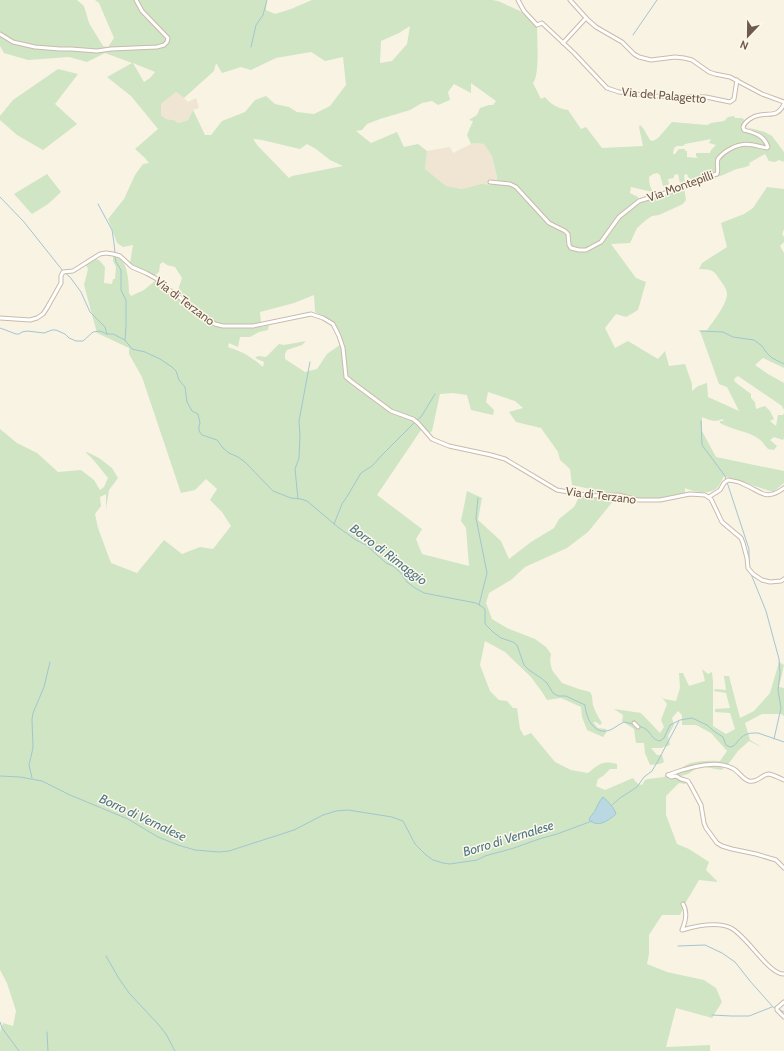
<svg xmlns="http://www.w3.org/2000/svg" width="784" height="1051" font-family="Cabin,sans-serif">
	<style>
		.residential { fill: #f0e5d3 }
		.green { fill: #cfe5c4; fill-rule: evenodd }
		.water { fill: #bad8e1; stroke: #a2c6d1 }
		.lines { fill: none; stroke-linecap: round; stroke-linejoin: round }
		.stream { stroke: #a2c6d1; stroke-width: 1 }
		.minor-casing { stroke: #c9bbab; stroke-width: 5 }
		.minor { stroke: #fff; stroke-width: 3 }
		.labels { text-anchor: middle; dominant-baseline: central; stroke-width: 3; stroke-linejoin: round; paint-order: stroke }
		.street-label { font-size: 12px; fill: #6f5b4c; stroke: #fdf7e9 }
		.water-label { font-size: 13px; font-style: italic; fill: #4c7887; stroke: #fdf7e9 }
	</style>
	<rect width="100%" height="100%" fill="#f9f3e4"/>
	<!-- residential -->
	<g class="residential">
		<path d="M176 92 184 98 188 102 196 98 199 108 193 110 188 120 177 123 174 120 166 119 161 115 160 105Z"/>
		<path d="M473 143 484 144 492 156 497 177 498 185 481 184 462 189 446 186 425 169 427 151 450 147 453 153Z"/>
	</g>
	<!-- green -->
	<g class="green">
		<path d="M0 0H77L84 6 89 23 103 46 108 47 114 38 99 3 95 0H267L266 10 275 14 291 9 312 0H492L498 1 520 11 537 25C537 37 540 75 533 83L541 99 545 97C550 104 559 109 568 110L581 129 586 127 602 148 643 146 639 127 640 125 643 128 650 140 653 141 658 138 672 122 707 125 711 123 724 121 728 117 734 116 735 118H742L746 121 744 130 762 136 768 144C766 132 754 131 746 127L765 132 772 136 784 152V162L779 160 775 162 769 161 765 154 749 163 750 165C745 168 739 168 734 170 725 174 716 180 706 175L693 181 688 177 687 174 684 175 685 182 680 183 678 174 674 175V178L668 179 669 184 666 186H663L660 175 657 173 653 174 649 177C649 183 650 187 653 192L631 187 630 193 638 197 637 202 684 187 686 200 683 204 659 215 652 216 646 220 637 228 630 243 611 244 636 278 646 282 638 310 626 317 616 314 605 328 615 348 628 341 658 359 665 351 669 366 685 364 692 384V391L698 386 707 383 708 397 739 411 727 387 719 384 700 331 707 330C713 322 727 304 727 294 727 289 723 284 720 280 713 269 712 270 699 269L702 263 727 247 721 223 744 214 753 208 767 187 784 189V229L782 234 784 237V242L780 246 784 253V368L763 358 755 365 768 374 784 383V410L782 406 738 376 734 379 735 382 751 394V398L755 402 756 409 765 406 770 411 774 419 770 421 776 426 778 415H783L784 413V438L783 440 774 437 770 440 777 446 774 450 768 449C765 446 763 442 759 439 748 431 732 430 720 423V421H724L722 419C715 423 709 420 702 417V431L716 457 784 471V483L773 492 724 476C722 479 720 485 717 488 710 495 693 492 685 488V494L663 497V495V498H646L640 502H632L614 500 588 532 567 548 525 567 511 580 489 593 486 603 492 619 507 628 535 639 546 647 551 654 550 661 552 670 562 683 579 689 590 692C593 696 592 700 593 705 595 711 598 717 602 723L600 725 596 722H593L598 728 606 729V733L603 737 587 730 582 717 581 707 561 698 547 700 542 692 531 677 505 652 485 641 480 665 490 691 499 700 507 701 513 708H517L520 729 524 736 531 733 555 762 571 770 588 773C599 764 603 760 617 764V769H610L603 776 598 779 596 786 605 790 633 778 638 784 642 785 645 780 648 779 664 777 668 775 676 776C683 760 704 760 720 761L727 751 711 733 696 725H682V715L678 711 672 718 674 725 668 736 670 745 661 748H651L657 755H662L664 762 660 764 650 765 645 753 644 743H636L634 729 622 721 623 715 614 709 641 713 660 733 664 727 661 720 667 704 661 696 664 699 676 701 680 688 679 673H683L689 686 705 681 702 669 708 674 712 672 713 682V726L726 734 735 729 730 713 715 712V709L730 708 726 693 714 691 715 689 726 690 724 676H729L740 718 754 711 770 693 779 662 784 665 779 687 784 688V716L781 714H762L745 723 750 740 763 748 749 741 738 751 726 767 721 770 700 766 688 774 681 776 689 781 685 784 679 783 666 796V815L677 844 689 849 709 862 706 870 718 882 699 880 686 902 680 915H662L649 935V954L647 964 667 972 704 980 716 988 722 1002 712 1018 676 1008 666 1047 710 1045V1051H0V1032L3 1023 13 1026 16 1011 7 983 0 970V429L17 443 37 453 58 472 81 470 94 480 100 490 104 487 108 478C102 471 93 458 86 453L87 452 99 458 112 468 118 478 109 490 106 509V494L100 497 101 506 95 514 98 528 111 563 137 573 164 540 182 554 200 547 213 549 231 526 222 512 210 500 217 489 206 479 195 490 181 493 142 377 129 354V348L97 333 84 285 88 269 86 265 95 259 99 260 105 267 104 283 112 284 113 279H115L116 267 113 261V256C116 257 120 259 122 261 128 267 129 285 129 293L131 296 144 290 156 280 168 293 176 296 182 278 175 267 167 265 163 262 160 264 159 272 154 276 130 263 133 245 123 247 117 243 108 219 124 199 135 175 143 164 149 163 144 157 135 149 158 129 131 96 107 77 132 63 105 53 87 62 69 57 28 60 4 53 0 46ZM410 26 407 44 392 61 380 63 381 41 399 33ZM311 52 325 61 343 57 346 85 330 106 314 114 297 112 289 107 275 104 266 96 255 100 245 112 222 121 211 135H205L193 110 188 120 178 123 174 120 166 119 161 115V104L176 92 184 98 214 71 216 63 222 73 241 67 251 70 276 58ZM133 63 155 72 150 78 144 82ZM471 83 496 101 493 105H489L480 108 477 115 469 120 473 121 467 135 471 144 473 143 484 144 492 156 497 177V185L481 184 462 189 446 186 425 169 427 151 418 144 404 147 397 132 371 143 356 131 362 130 367 124 380 119 410 110 422 103 432 101 438 105 450 100 448 92 454 84 471 93ZM253 139 262 140 300 149 307 144 316 149 330 160 343 166 292 176 289 178 258 146ZM711 139 709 143 716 145 711 150 710 153H696V156L698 158 687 157V151H685V149H679L675 154H673L674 148 677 146H683L685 144ZM314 295 315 312 327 319 333 325 341 344 327 354 317 369 305 372 285 359V354L287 350 302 345 306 341 284 345 279 344 266 357 258 356 255 358 264 362 263 367C250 356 243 352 228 347L229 343 238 347 240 337H250L259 332 268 330 269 324 263 327 261 322 260 312 294 303ZM488 392 515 401 523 408 509 412 516 422 541 428 558 452 560 460 570 469 572 485 590 489V496L580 495 574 507 559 519 554 528 531 542 509 559 501 541 478 520 482 498 467 491 461 521 466 528 469 566 422 554 416 539 422 529 377 495 423 427 427 435 432 431 440 394 453 393 467 395 471 410 493 415 494 410 486 402Z"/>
		<path d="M58 69 78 74 55 104 77 124 43 150 17 135 0 120V116L13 100Z"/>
		<path d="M47 174 61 192 48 204 32 214 14 194Z"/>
	</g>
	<!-- water -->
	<path class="water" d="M603 797C608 801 615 809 616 814 608 821 598 828 589 820 590 816 593 814 595 811 597 806 599 802 602 798Z"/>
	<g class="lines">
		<!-- stream -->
		<g class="stream">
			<path d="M633 35 657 0"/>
			<path d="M251 47 256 25 263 15 267 0"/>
			<path d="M0 197 24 222 63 271"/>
			<path d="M98 204 112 230 114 243 115 253"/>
			<path d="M115 256 116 262 121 270V290L126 300V326L125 340"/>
			<path d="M65 273 70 277 81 292 90 312 105 327 107 334"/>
			<path d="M0 328 16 334H19L22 332 27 331 44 333 52 330H56L65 334 69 338 76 341H83L93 332 100 331 107 334H113L125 340 132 349 145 352 160 359 172 367 176 371 179 380 185 387 187 402 192 411 198 414 200 423 199 426V431L202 435 217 440 223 448 229 453 238 457 245 462 273 491 291 498 301 499 307 501 339 528 356 540 366 545 386 563 393 566 401 573 407 582 415 588 424 593 476 603 481 606 485 609V624L493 632 501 638 513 642 517 645 524 665 529 670 541 678 547 683 553 693 558 696H566L585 705C586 718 594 736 610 730 615 728 619 724 624 722L633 724"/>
			<path d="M700 331 723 332 733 337 754 340 762 346 766 352 772 358 784 364"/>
			<path d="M417 420 421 417 435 394"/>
			<path d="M701 421 702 445 725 476 749 549V567"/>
			<path d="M478 498 476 518 487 573 479 605"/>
			<path d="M298 499 295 469 299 458 300 436 299 421 310 362"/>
			<path d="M334 524 342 504 348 495 361 473 372 466 383 454 415 422"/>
			<path d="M751 574 766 611 779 659 780 673 778 690 781 708 774 739"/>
			<path d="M638 726C642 727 645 728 647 730 652 735 653 740 660 741L664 738 670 725 680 720 692 718 707 725 715 732 723 737 726 745 730 747C737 746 736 741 742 737 746 733 752 733 758 733L784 742"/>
			<path d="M0 776 20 777 42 781 70 795 128 819 158 837 178 845 195 850 219 852 229 851 294 830 323 815 336 811 348 810 392 817 403 821 415 844 426 855 433 860 443 863 450 864 477 860 485 856 514 848 539 839 557 834 592 821"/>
			<path d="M32 778 29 765 33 748 32 719 33 713 44 687 50 662"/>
			<path d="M612 805 620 798 637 787 644 777 652 771 659 759 679 721"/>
			<path d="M678 946 705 945 722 953 735 962 750 981 773 1007 777 1009"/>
			<path d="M106 956 118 977 129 993 158 1024 166 1034 175 1051"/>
			<path d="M780 1010 784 1012"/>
			<path d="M712 1015 731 1016H749L772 1007"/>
			<path d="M0 1022 2 1028 19 1051"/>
			<path d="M47 1032 48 1051"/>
		</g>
		<defs>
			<g id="minor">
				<path d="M518 0 524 11 537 25 542 23 574 53 607 88 619 92 652 96 706 97 730 102 734 99 737 80"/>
				<path d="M570 0 588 20 596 27 622 42 634 54 639 57 651 60 675 57 684 58 692 60 709 72 715 74 730 77 762 94 784 102"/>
				<path d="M0 34 13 42 35 47 60 49H71L97 51 111 49 157 47 164 45 167 42 168 38 142 11 136 0"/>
				<path d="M563 43 586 18"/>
				<path d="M490 182 510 184 516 187 549 223 565 231 568 234 569 245 571 248 579 250H586L601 242 619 217 639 201 688 186 707 177 717 174C719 169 716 164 718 159 721 155 726 151 730 149 745 141 752 145 767 148L768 147C764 135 755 133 744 130L743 127C745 121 753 116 760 115 771 113 778 117 784 104"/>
				<path d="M0 318 30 320 37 318 43 314 47 308 61 283V276L63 272 73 271 100 254 106 253 113 254 120 256 132 267 146 273 157 279 163 286 174 293 197 311 215 324 223 326H253L311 314 323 318 333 324 339 336 343 348 346 377 352 382 391 411 413 419 418 423 432 439 449 446 491 455 505 459 557 490 591 496 618 495 638 500H660L690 494 705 495 711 499 722 522 741 538 743 543 747 558 748 568 753 574 762 580 770 582 781 581 784 579"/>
				<path d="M709 497 720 490 724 483 728 480C733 481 738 481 743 484 761 491 765 502 784 488"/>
				<path d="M634 723 638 727"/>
				<path d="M668 775 671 777 676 776 681 779 685 780 688 781 691 786 701 805 704 823 706 828 717 843 722 846 732 849 756 854 776 860 784 868"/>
				<path d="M668 775C686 768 714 759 732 768 739 771 742 779 749 781 758 783 762 774 769 774 774 775 780 778 784 780"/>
				<path d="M683 904C688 912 685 923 682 930 696 926 717 921 731 928 747 936 769 975 784 974"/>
				<path d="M784 1002 777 1008V1010L784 1017"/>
			</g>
		</defs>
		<!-- minor casing -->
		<use href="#minor" class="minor-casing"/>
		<!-- minor -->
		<use href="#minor" class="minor"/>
	</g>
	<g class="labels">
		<!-- street labels -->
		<g class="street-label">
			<text transform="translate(664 95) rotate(5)">Via del Palagetto</text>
			<text transform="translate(680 186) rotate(-20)">Via Montepilli</text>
			<text transform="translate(185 301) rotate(37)">Via di Terzano</text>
			<text transform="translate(601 495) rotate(7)">Via di Terzano</text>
		</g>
		<!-- water labels -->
		<g class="water-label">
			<text transform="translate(389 554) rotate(37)">Borro di Rimaggio</text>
			<text transform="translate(143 817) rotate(25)">Borro di Vernalese</text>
			<text transform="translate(508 838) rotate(-17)">Borro di Vernalese</text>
		</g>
	</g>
	<!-- north arrow -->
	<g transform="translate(748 36) rotate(202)" stroke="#fdf7e9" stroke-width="3" paint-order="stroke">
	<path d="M0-3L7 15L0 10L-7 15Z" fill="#6f5b4c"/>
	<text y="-6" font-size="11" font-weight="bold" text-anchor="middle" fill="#6f5b4c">N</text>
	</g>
</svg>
